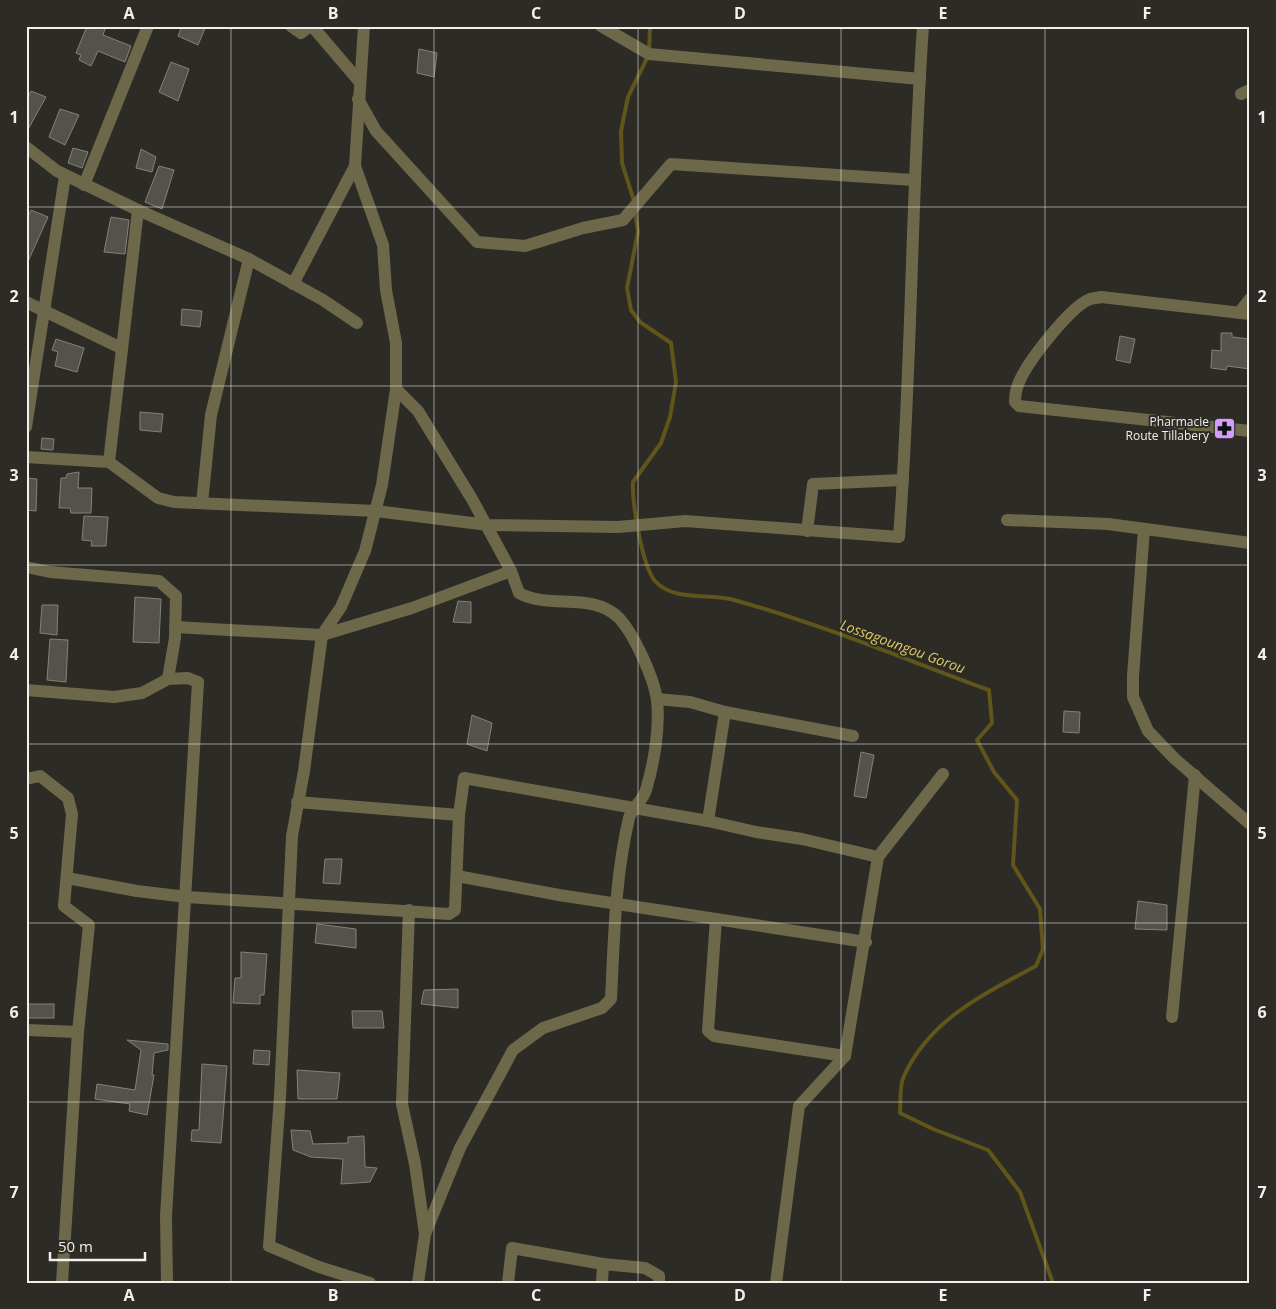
<svg xmlns="http://www.w3.org/2000/svg" width="1276" height="1309" font-family="'Open Sans',sans-serif">
	<style>
		.lines { fill: none; stroke-linecap: round; stroke-linejoin: round }
		.stream { stroke: #60551a; stroke-width: 4 }
		.building { fill: #54534b; stroke: #83827a }
		.minor { stroke: #6e684b; stroke-width: 12 }
		.grid { fill: none; stroke: #f1f0ec; stroke-width: 1; stroke-opacity: 0.55 }
		.labels { text-anchor: middle; dominant-baseline: central; stroke-width: 4; stroke-linejoin: round; paint-order: stroke }
		.poi-label { font-size: 12px; fill: #f1f0ec; stroke: #2d2b25; text-anchor: end }
		.water-label { font-size: 14px; font-style: italic; fill: #e1cc63; stroke: #2d2b25 }
		.neatline { fill: none; stroke: #f1f0ec; stroke-width: 2 }
		.grid-label { font-size: 16px; text-anchor: middle; font-weight: bold; fill: #f1f0ec }
	</style>
	<rect width="100%" height="100%" fill="#2d2b25"/>
	<g class="lines">
		<!-- stream -->
		<g class="stream">
			<path d="M634 201 622 163 621 131 628 97 649 54 650 26"/>
			<path d="M635 211 638 232 627 288 631 310 640 322 671 343 676 382 670 417 661 443 633 482C632 502 642 566 655 581 674 602 709 593 734 600 821 624 904 659 989 690L992 723 977 740 994 772 1017 800 1013 865 1040 909 1043 949 1036 966C984 994 930 1019 904 1076 899 1085 901 1102 900 1113L933 1129 988 1150 1020 1192 1053 1283"/>
		</g>
	</g>
	<!-- building -->
	<g class="building">
		<path d="M87 26H106L103 35 131 46 125 62 98 51 91 66 79 60 81 55 76 53Z"/>
		<path d="M182 26H206L198 45 178 36Z"/>
		<path d="M419 49 437 53 434 77 417 73Z"/>
		<path d="M171 62 189 69 178 101 159 92Z"/>
		<path d="M31 91 46 97 26 133V101Z"/>
		<path d="M60 109 79 115 65 145 49 137Z"/>
		<path d="M73 148 88 152 82 168 68 163Z"/>
		<path d="M141 149 156 157 152 172 136 168Z"/>
		<path d="M159 166 174 170 162 209 145 202Z"/>
		<path d="M31 210 48 217 26 266V221Z"/>
		<path d="M111 217 129 220 125 254 104 252Z"/>
		<path d="M182 309 202 311 200 327 181 325Z"/>
		<path d="M1221 333H1232V337L1250 339V369L1227 366 1226 370 1211 368 1212 350 1221 351Z"/>
		<path d="M1120 336 1135 339 1130 363 1116 360Z"/>
		<path d="M56 339 84 348 77 372 55 366 58 352 52 350Z"/>
		<path d="M140 412 163 414 161 432 140 430Z"/>
		<path d="M42 438 54 439 53 450 41 449Z"/>
		<path d="M79 472 78 488H92L91 513H71L70 508H59L61 478H66L67 474Z"/>
		<path d="M26 478 37 479 36 511 26 510Z"/>
		<path d="M84 516 108 517 106 546H91L92 541 82 540Z"/>
		<path d="M135 597 161 599 159 643 133 642Z"/>
		<path d="M458 601 471 602V623L453 622Z"/>
		<path d="M42 605H58L57 635 40 633Z"/>
		<path d="M50 639 68 640 66 682 47 680Z"/>
		<path d="M1064 711 1080 712 1079 733 1063 732Z"/>
		<path d="M472 715 492 723 487 751 467 744Z"/>
		<path d="M861 752 874 755 866 798 854 796Z"/>
		<path d="M325 859H342L340 884 323 883Z"/>
		<path d="M1138 901 1167 905V930L1135 929Z"/>
		<path d="M317 924 356 929V948L315 943Z"/>
		<path d="M241 952 267 954 264 995H260V1004L233 1003 235 978H241Z"/>
		<path d="M458 989V1008L421 1004 424 990Z"/>
		<rect x="26" y="1004" width="28" height="14"/>
		<path d="M352 1011H382L384 1028H353Z"/>
		<path d="M127 1040 168 1044V1050L154 1053 152 1075H154L147 1115 129 1111 130 1104 95 1099 97 1084 135 1090 141 1050Z"/>
		<path d="M254 1050 270 1051 269 1065 253 1064Z"/>
		<path d="M202 1064 227 1066 221 1143 191 1141 192 1130H199Z"/>
		<path d="M297 1070 340 1073 337 1099H298Z"/>
		<path d="M291 1130 310 1131 313 1144 348 1143V1137L364 1136 365 1167 377 1168 370 1182 341 1184 343 1159 311 1157 293 1150Z"/>
	</g>
	<g class="lines">
		<!-- minor -->
		<g class="minor">
			<path d="M291 26 301 33 310 26"/>
			<path d="M312 26 359 81"/>
			<path d="M364 26 355 166 383 245 386 290 396 343V389L382 485 365 551 341 607 322 635 304 771 292 836 280 1097 269 1246 319 1267 370 1283"/>
			<path d="M601 26 649 54 920 79"/>
			<path d="M1241 94 1250 90"/>
			<path d="M358 99 376 131 477 242 525 246 583 228 623 220 671 164 913 180"/>
			<path d="M26 147 57 171 138 210 249 259 323 300 357 323"/>
			<path d="M84 185 148 26"/>
			<path d="M293 284 355 166"/>
			<path d="M26 302 121 348"/>
			<path d="M1239 313 1250 299"/>
			<path d="M1250 314 1101 297C1098 298 1093 298 1090 299 1070 307 1029 360 1020 380 1017 386 1015 395 1015 402L1019 406 1250 431"/>
			<path d="M396 389 418 411 472 499 511 571 519 593C550 610 592 591 619 618 634 634 654 678 657 700 660 728 654 763 646 790 643 801 632 807 629 818 615 877 614 939 611 999L602 1008 543 1028 513 1050 460 1148 425 1234"/>
			<path d="M26 427 65 176"/>
			<path d="M26 457 109 462 158 498 174 502 376 511 488 525 618 527 685 521 899 537C912 367 911 196 923 26"/>
			<path d="M109 462 138 210"/>
			<path d="M202 503 211 415 249 259"/>
			<path d="M1007 520 1108 524 1250 543"/>
			<path d="M1144 529 1133 676V697L1148 731 1175 759 1250 824"/>
			<path d="M807 531 813 484 903 480"/>
			<path d="M26 567 50 572 159 581 176 596 175 638 168 679 142 693 114 697 26 690"/>
			<path d="M175 627 322 635 412 608 511 571"/>
			<path d="M657 699 690 702 725 712 853 736"/>
			<path d="M26 779 40 776 68 798 72 814 64 906 89 925 78 1032 62 1283"/>
			<path d="M297 802 459 815"/>
			<path d="M708 821 725 712"/>
			<path d="M457 876 559 895 866 942"/>
			<path d="M67 878 137 891 187 897 449 914 455 910 459 815 464 778 708 821 756 832 802 839 878 857"/>
			<path d="M409 910 402 1104 415 1164 425 1234 418 1283"/>
			<path d="M716 919 708 1031 714 1036 845 1056"/>
			<path d="M1172 1017 1195 775"/>
			<path d="M26 1030 78 1032"/>
			<path d="M603 1264 645 1268 659 1276V1283"/>
			<path d="M167 1283 166 1216 198 682 188 678 168 679"/>
			<path d="M508 1283 512 1248 603 1264 602 1283"/>
			<path d="M776 1283 799 1106 845 1056 878 857 943 774"/>
		</g>
	</g>
	<!-- grid -->
	<path class="grid" d="M231 26V1283M434 26V1283M638 26V1283M841 26V1283M1045 26V1283M26 207H1250M26 386H1250M26 565H1250M26 744H1250M26 923H1250M26 1102H1250"/>
	<!-- icons -->
	<defs>
		<symbol id="pharmacy-square" viewBox="-11 -11 22 22"><rect x="-9" y="-9" width="18" height="18" rx="4" fill="#d29dfd" stroke="#2d2b25"/><path d="M-2-6h4v4h4v4h-4v4h-4v-4h-4v-4h4Z" fill="#111"/></symbol>
	</defs>
	<g fill-rule="evenodd">
		<use href="#pharmacy-square" x="1212" y="416" width="25" height="25"/>
	</g>
	<g class="labels">
		<!-- poi labels -->
		<g class="poi-label">
			<text x="1209" y="421">Pharmacie<tspan x="1209" dy="14">Route Tillabery</tspan></text>
		</g>
		<!-- water labels -->
		<g class="water-label">
			<text transform="translate(903 646) rotate(20)">Lossagoungou Gorou</text>
		</g>
	</g>
	<!-- border -->
	<rect width="1276" height="1309" fill="none" stroke="#2d2b25" stroke-width="55"/>
	<!-- scale -->
	<path d="M50 1252v8h95v-8" fill="none" stroke="#f1f0ec" stroke-width="2.5"/>
	<text x="58" y="1252" font-size="15" fill="#f1f0ec" stroke="#2d2b25" stroke-width="4" paint-order="stroke">50 m</text>
	<rect x="28" y="28" width="1220" height="1254" class="neatline"/>
	<g class="grid-label">
		<text x="129" y="19">A</text>
		<text x="333" y="19">B</text>
		<text x="536" y="19">C</text>
		<text x="740" y="19">D</text>
		<text x="943" y="19">E</text>
		<text x="1147" y="19">F</text>
		<text x="14" y="123">1</text>
		<text x="1262" y="123">1</text>
		<text x="14" y="302">2</text>
		<text x="1262" y="302">2</text>
		<text x="14" y="481">3</text>
		<text x="1262" y="481">3</text>
		<text x="14" y="660">4</text>
		<text x="1262" y="660">4</text>
		<text x="14" y="839">5</text>
		<text x="1262" y="839">5</text>
		<text x="14" y="1018">6</text>
		<text x="1262" y="1018">6</text>
		<text x="14" y="1198">7</text>
		<text x="1262" y="1198">7</text>
		<text x="129" y="1301">A</text>
		<text x="333" y="1301">B</text>
		<text x="536" y="1301">C</text>
		<text x="740" y="1301">D</text>
		<text x="943" y="1301">E</text>
		<text x="1147" y="1301">F</text>
	</g>
</svg>
